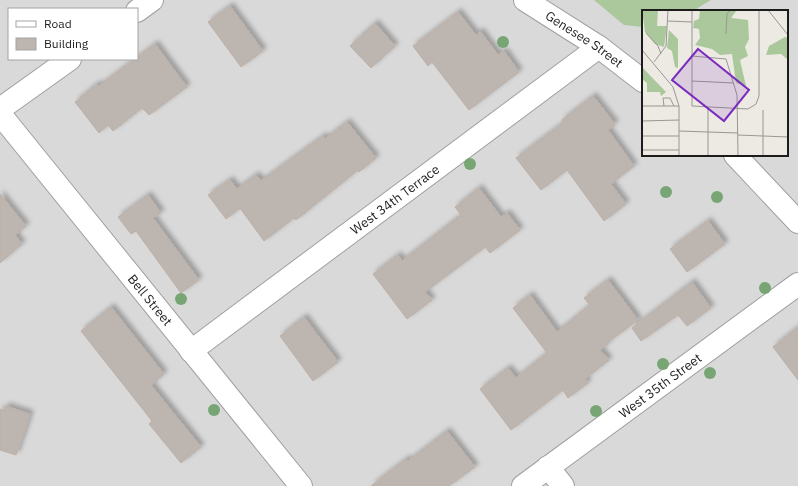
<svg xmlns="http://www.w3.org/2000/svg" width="798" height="486" font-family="'IBM Plex Sans',sans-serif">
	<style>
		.residential { fill: #dad9d9; fill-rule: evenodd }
		.forest { fill: #abc89c }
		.building { fill: #bdb5b0; stroke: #bdb0a7; filter: url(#shadow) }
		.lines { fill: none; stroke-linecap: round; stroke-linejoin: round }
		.street-casing { stroke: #a0a0a0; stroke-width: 24 }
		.street { stroke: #fff; stroke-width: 22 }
		.tree { fill: #77a674 }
		.labels { text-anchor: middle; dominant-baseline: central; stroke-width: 4; stroke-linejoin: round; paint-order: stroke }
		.street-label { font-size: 13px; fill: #1c1c1c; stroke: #fff }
		.inset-road { fill: none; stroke: #999793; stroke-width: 1 }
		.view { fill: #7b2cbf; fill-opacity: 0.15; stroke: #7b2cbf; stroke-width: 2 }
		.inset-edge { fill: none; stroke: #1c1c1c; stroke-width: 2 }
	</style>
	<defs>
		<filter id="shadow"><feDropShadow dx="3.5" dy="-3.5" stdDeviation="2" flood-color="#0004"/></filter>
	</defs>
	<rect width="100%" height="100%" fill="#ede9e3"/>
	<!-- residential -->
	<path class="residential" d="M0 0H798V486H0ZM9 9H137V59H9ZM643 11H787V155H643Z"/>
	<!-- forest -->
	<path class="forest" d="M594 0H711L693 11H643V27L624 25Z"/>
	<!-- building -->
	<g class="building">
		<path d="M230 6 263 51 241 67 208 22Z"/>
		<path d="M458 12 476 35 480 31 498 55 504 51 519 72 469 110 432 62 428 66 413 46Z"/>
		<path d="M375 23 395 46 371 68 350 46Z"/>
		<path d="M155 44 187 87 149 115 142 108 113 131 108 125 99 133 75 102 97 84 99 86Z"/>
		<path d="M593 96 615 124 608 130 634 166 611 184 626 204 604 221 567 170 541 190 516 158 564 122 562 120Z"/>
		<path d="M347 122 376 158 359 172 358 170 296 220 294 218 264 241 240 208 226 219 208 195 230 180 237 189 256 175 261 181 323 136 325 139Z"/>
		<path d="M479 188 501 217 507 213 520 230 490 253 485 247 425 292 432 300 407 319 373 274 398 255 402 261 461 215 455 207Z"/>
		<path d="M0 194 26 226 15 235 22 244 0 263Z"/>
		<path d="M148 195 161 213 153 218 199 280 181 293 136 231 131 234 118 217Z"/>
		<path d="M708 221 725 244 687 272 670 249Z"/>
		<path d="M608 280 638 320 607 343 608 344 600 350 609 360 585 379 588 383 568 398 563 390 511 430 480 389 508 368 516 378 547 353 513 308 530 295 557 332 590 305 584 298Z"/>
		<path d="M692 282 711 308 687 326 678 315 641 341 632 328Z"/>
		<path d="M111 307 164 374 151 385 201 447 181 463 149 424 152 421 81 331Z"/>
		<path d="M304 317 338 362 313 381 280 336Z"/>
		<path d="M798 327V380L773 347Z"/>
		<path d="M6 406 30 414 16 455 0 450V409L4 411Z"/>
		<path d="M447 431 475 467 449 486H371L406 459 408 461Z"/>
	</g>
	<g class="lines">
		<defs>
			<g id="street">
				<path id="s1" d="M525 0 599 47 643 81"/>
				<path d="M137 11 152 0"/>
				<path d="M0 109 70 59"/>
				<path id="s2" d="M0 114 301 486"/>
				<path d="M735 155 798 222"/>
				<path id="s3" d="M191 351 599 47"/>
				<path d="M548 467 563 486"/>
				<path id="s4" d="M523 486 798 284"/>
			</g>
		</defs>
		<!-- street casing -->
		<use href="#street" class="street-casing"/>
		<!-- street -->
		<use href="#street" class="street"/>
	</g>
	<!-- trees -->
	<g class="tree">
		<circle cx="503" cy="42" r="6"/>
		<circle cx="470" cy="164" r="6"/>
		<circle cx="666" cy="192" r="6"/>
		<circle cx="717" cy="197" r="6"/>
		<circle cx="765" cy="288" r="6"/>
		<circle cx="181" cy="299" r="6"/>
		<circle cx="663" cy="364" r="6"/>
		<circle cx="710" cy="373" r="6"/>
		<circle cx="214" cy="410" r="6"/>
		<circle cx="596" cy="411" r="6"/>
	</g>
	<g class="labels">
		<!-- street labels -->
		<g class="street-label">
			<text stroke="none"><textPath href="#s1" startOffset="71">Genesee Street</textPath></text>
			<text stroke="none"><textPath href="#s3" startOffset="254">West 34th Terrace</textPath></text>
			<text stroke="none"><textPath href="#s2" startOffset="239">Bell Street</textPath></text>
			<text stroke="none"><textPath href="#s4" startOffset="170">West 35th Street</textPath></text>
		</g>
	</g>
	<!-- overview -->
	<g transform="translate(642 10)">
		<rect width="146" height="146" fill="#ede9e3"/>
		<path d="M0 0H16L15 16H25L22 37 13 34 3 22ZM58 0H95L89 8 106 10 107 29 103 37 106 46 98 50 104 76 94 73 90 44 78 45 70 39 53 35 58 28 57 19 51 18 52 11 57 9ZM27 20 36 29V58L33 57 30 41 25 38ZM143 27 146 28V50L139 44 124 45 127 36ZM0 57 24 82 19 86 18 82H5V73L0 69Z" fill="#abc89c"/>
		<path class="inset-road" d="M50 0V96L106 99 114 94 117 86V0M126 0 146 25M26 11 50 12M4 23 16 36 19 44M84 24 85 4 88 0M0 40 31 77 37 96V146M50 46 84 49 95 85 96 146M12 52 24 36 26 0M50 71 92 73M0 96H37M22 96 21 88H28L32 96M0 111 37 110M37 121 96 123M96 125 146 127M0 126H37M0 140H37M66 146V97M121 146V100"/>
		<path class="view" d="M56 39 107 80 82 111 30 70Z"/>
		<rect width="146" height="146" class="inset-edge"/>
	</g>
	<!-- legend -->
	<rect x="8" y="8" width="130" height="52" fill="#ffffff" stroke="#a4a4a4"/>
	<rect x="16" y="21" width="20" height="6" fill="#ffffff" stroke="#a4a4a4"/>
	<text x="44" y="28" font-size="12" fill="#1c1c1c">Road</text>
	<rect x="16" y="38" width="20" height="12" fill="#bdb5b0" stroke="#a4a4a4"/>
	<text x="44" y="48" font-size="12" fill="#1c1c1c">Building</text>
</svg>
